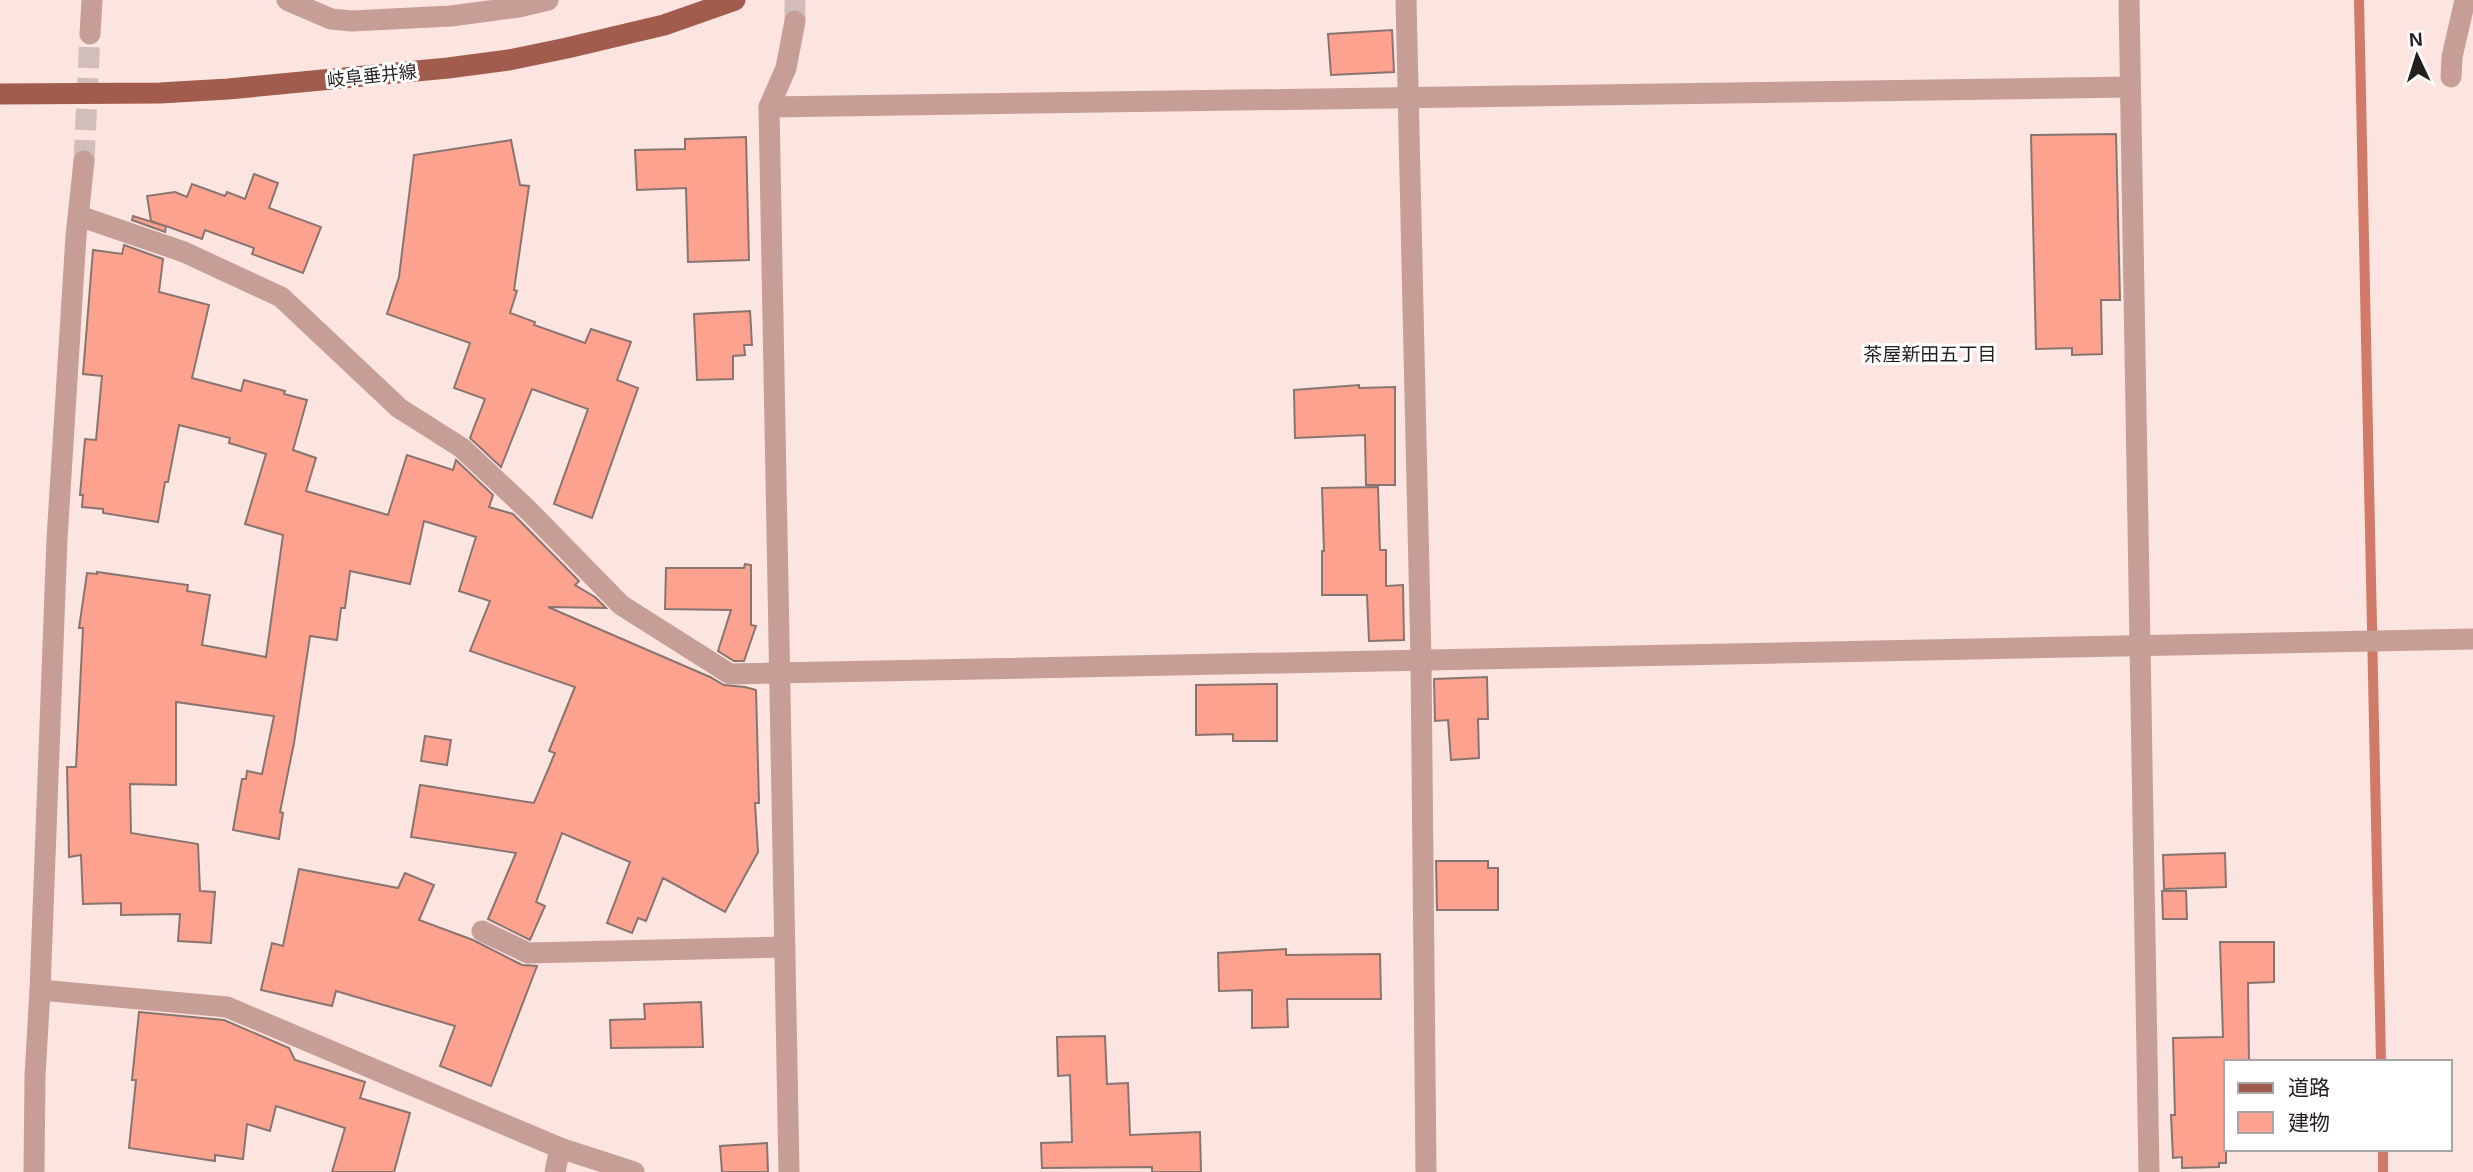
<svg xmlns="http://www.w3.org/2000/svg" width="2473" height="1172" font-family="Arial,'Noto Sans JP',sans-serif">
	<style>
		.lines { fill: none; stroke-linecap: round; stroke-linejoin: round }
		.stream { stroke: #d07a67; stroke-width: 10 }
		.building { fill: #fca28e; stroke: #897470; stroke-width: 2 }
		.minor-tunnel { stroke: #d1bdb9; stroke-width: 21; stroke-dasharray: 21 10; stroke-linecap: butt }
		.minor { stroke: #c69e95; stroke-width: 21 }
		.primary { stroke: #a25c4d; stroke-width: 21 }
		.labels { text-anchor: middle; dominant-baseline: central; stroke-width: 6; stroke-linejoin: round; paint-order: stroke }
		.street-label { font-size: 18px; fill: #271f1d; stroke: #fff }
		.neighbourhood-label { font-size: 19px; fill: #271f1d; stroke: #fff }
	</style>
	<rect width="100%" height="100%" fill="#fce5e0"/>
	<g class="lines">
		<!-- stream -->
		<g class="stream">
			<path d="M2359 0 2381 1062"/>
			<path d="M2383 1149V1172"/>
		</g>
	</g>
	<!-- building -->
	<g class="building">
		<path d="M1392 30 1394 72 1331 75 1328 34Z"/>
		<path d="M2116 134 2120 300H2101L2102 354 2072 355V348L2036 349 2031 135Z"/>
		<path d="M746 137 749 260 688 262 686 188 637 190 635 150 685 149V139Z"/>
		<path d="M511 140 520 185 529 186 514 290 517 291 510 313 535 322 534 325 585 343 591 329 631 342 617 380 638 388 592 518 554 504 588 409 532 389 501 467 470 438 485 399 454 388 470 343 387 314 399 277 414 155Z"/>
		<path d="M254 174 278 183 269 208 321 227 303 273 252 254 254 248 205 230 202 239 166 226 165 232 132 220 133 216 165 226 151 221 147 196 175 192 187 197 192 184 225 196 227 192 245 199Z"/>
		<path d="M124 245 163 259 159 292 209 305 192 378 241 391 244 380 285 391 284 394 307 400 293 450 316 458 306 491 388 515 407 455 453 470 456 460 493 495 489 507 513 514 579 581 575 585 595 597 606 608 548 607 710 677 724 685 745 687 756 690 759 803H755L758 852 725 912 663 878 646 921 638 918 632 933 607 923 630 862 562 833 536 902 545 906 530 940 488 919 516 853 411 837 420 785 534 803 555 753 549 751 575 687 470 651 490 601 459 591 476 537 424 521 410 584 350 571 345 608H341L337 640 310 636 294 743 280 812 283 813 279 839 233 830 242 779H246L247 771 262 774 274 716 176 702V785L130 784 131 833 198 844 200 891 215 892 211 943 178 941 180 914 121 915V903L83 904 81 855 69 857 67 767H76L83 628H79L87 573 97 574V572L188 585 187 591 210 595 202 645 266 657 283 535 245 524 266 454 229 443 230 438 179 425 168 482H165L158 522 103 513V509L82 507 83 495H80L85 439 96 440 102 376 83 374 93 250 122 254Z"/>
		<path d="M750 311 752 345H744L745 355 733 356V379L697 380 694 314Z"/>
		<path d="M1359 385V388L1395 387V485H1366L1365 435 1295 438 1294 390Z"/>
		<path d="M1378 487 1380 550H1386V586L1403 585 1404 640 1369 641 1367 595H1322V551H1324L1322 488Z"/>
		<path d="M745 564 751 565V625L756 626 744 661H734L718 651 731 610 665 609 666 568H744Z"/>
		<path d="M1487 677 1488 719H1478L1479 758 1451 760 1448 720 1435 721 1434 679Z"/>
		<path d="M1277 684V741H1233V734L1196 735V685Z"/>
		<path d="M425 736 451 740 447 765 421 761Z"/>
		<path d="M2225 853 2226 887 2164 889 2163 855Z"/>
		<path d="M1436 861H1488V868H1498V910H1437Z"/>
		<path d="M299 869 398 888 405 873 434 885 419 920 473 940 522 965 537 966 491 1086 440 1066 455 1026 336 991 332 1006 261 990 272 943 283 946Z"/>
		<path d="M2162 891H2186L2187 919H2163Z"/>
		<path d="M2220 942H2274V982L2248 983 2249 1062H2226V1163H2219V1167L2182 1168V1157L2173 1158 2171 1115H2175L2173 1038 2223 1037Z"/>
		<path d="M1286 949V955L1380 954 1381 999H1287L1288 1027 1252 1028V990L1219 991 1218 953Z"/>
		<path d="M701 1002 703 1047 611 1048 610 1020 645 1019 644 1004Z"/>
		<path d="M139 1012 224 1020 289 1048 295 1060 365 1082 360 1098 410 1113 394 1172H332L345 1128 276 1106 270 1131 247 1124 243 1159 215 1155V1161L129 1148 136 1080H132Z"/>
		<path d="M1105 1036 1107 1084 1128 1083 1130 1135 1200 1132 1201 1172H1152V1167L1042 1168 1041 1143 1072 1142 1070 1075 1058 1076 1057 1037Z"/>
		<path d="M767 1143 768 1172H722L720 1146Z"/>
	</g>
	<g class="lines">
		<!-- minor-tunnel -->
		<g class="minor-tunnel">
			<path d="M795 21V0"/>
			<path d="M84 161 90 34"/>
		</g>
		<!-- minor -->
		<g class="minor">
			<path d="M287 0 331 19 352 21 451 16 519 7 548 0"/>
			<path d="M1406 0 1421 659 1426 1172"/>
			<path d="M2129 0 2149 1172"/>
			<path d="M90 34 92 0"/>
			<path d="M2451 77 2452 57 2465 0"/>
			<path d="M769 107 2130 87"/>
			<path d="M79 216 184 252 281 297 399 408 462 448 529 511 621 605 730 674 2473 639"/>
			<path d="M482 931 528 953 785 947"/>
			<path d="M40 990 227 1007 560 1148 634 1172"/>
			<path d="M34 1172 35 1076 40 990 57 539 76 236 84 161"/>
			<path d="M555 1172 560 1148"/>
			<path d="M789 1172 769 107 786 68 795 21"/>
		</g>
		<!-- primary -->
		<path class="primary" d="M0 94 160 93 228 89 448 68 509 60 567 48 664 25 735 0"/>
	</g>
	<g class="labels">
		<!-- street labels -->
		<g class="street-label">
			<text transform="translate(372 76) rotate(-6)">岐阜垂井線</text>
		</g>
		<!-- neighbourhood labels -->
		<g class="neighbourhood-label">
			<text x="1930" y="354">茶屋新田五丁目</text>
		</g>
	</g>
	<!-- legend -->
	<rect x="2224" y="1060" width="228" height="91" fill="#ffffff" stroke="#a9a5a5" stroke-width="2"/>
	<rect x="2238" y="1083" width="35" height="10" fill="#a25c4d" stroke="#a9a5a5" stroke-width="2"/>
	<text x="2288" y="1095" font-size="21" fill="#271f1d">道路</text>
	<rect x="2238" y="1112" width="35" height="21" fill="#fca28e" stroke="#a9a5a5" stroke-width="2"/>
	<text x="2288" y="1130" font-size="21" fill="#271f1d">建物</text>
	<!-- north arrow -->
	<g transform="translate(2417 56) rotate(356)" stroke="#ffffff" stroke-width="5" paint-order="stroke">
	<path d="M0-5L12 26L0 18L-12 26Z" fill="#271f1d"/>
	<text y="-10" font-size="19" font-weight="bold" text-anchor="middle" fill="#271f1d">N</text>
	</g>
</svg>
